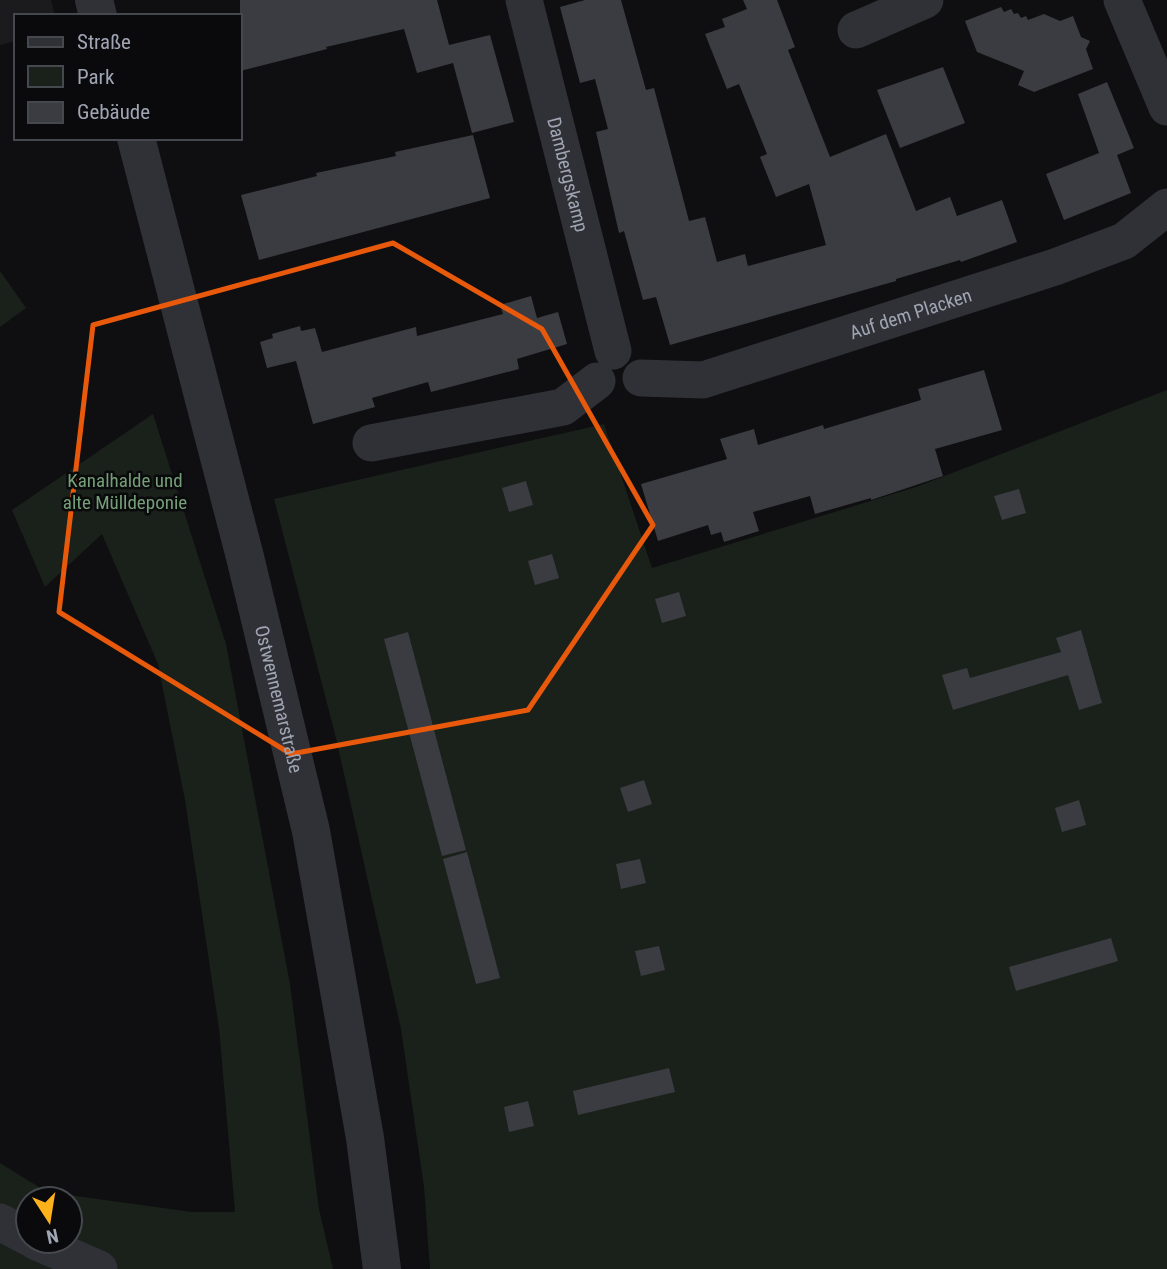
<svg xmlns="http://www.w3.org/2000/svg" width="1167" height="1269" font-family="'Roboto Condensed',sans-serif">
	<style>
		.built { fill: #1b1b1e }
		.green { fill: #19211a; fill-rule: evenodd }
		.building { fill: #3b3c41 }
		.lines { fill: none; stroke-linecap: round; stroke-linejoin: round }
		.minor { stroke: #303136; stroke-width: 37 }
		.tertiary { stroke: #303136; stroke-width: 38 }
		.marked { fill: none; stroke: #e8590c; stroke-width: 5; stroke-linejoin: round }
		.labels { text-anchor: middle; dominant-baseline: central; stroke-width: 5; stroke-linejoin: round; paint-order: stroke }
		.street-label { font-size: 19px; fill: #9fa5b3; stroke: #0a0a0c }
		.park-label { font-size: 19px; fill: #759f78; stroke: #0a0a0c }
	</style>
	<rect width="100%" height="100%" fill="#0f0f11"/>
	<!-- built -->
	<path class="built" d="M0 0H51L55 16H16V41L0 45Z"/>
	<!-- green -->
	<g class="green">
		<path d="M0 271 26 308 0 327Z"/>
		<path d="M1167 390V1269H430L424 1187 401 1029 336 738 274 499 604 424 652 568 916 487Z"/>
		<path d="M153 414 226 644 290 984 319 1209 333 1269H0V1163L47 1192 192 1212H235L219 1028 185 800 158 664 102 534 45 587 12 510ZM28 1199H70V1241H28Z"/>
	</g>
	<!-- building -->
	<g class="building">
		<path d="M240 0H437L449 45 490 35 514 122 472 133 453 63 417 73 404 29 326 47 327 49 240 71Z"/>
		<path d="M585 0H621L646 90 654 88 689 221 705 217 717 262 745 254 748 266 826 245 809 184 776 197 760 157 767 154 739 84 727 89 705 34 725 27 722 19 747 9 743 0H777L795 47 788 50 830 157 886 134 916 211 950 197 957 216 1002 200 1017 242 961 262 960 260 896 279V281L670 345 656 297 643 300 624 231 619 233 596 132 608 129 595 79 580 83 560 7Z"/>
		<path d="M1001 7 1004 12 1011 9 1014 14 1018 13 1021 18 1026 16 1028 20 1044 14 1060 21 1073 16 1081 37 1090 41 1086 49 1093 69 1034 92 1018 85 1024 71 977 52 965 21Z"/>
		<path d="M943 67 965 123 900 148 877 90Z"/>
		<path d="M1107 82 1134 148 1117 155 1131 193 1064 220 1046 174 1099 153 1078 94Z"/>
		<path d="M473 135 490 198 259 260 241 195 317 176 316 173 396 156 395 152Z"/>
		<path d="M531 296 537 318 558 312 567 344 517 359 519 369 431 392 428 382 372 398 375 407 313 424 296 361 267 368 260 342 273 338 272 334 300 326 301 331 315 328 322 352 416 327 417 336 503 314 500 305Z"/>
		<path d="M984 370 1002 430 935 449 943 476 871 500V498L815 514 810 496 753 512 759 531 724 542 721 532 711 535 708 525 658 541 641 484 727 459 720 439 754 429 758 445 823 425 824 429 921 400 918 389Z"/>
		<path d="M526 481 533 505 509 512 502 488Z"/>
		<path d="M1019 489 1026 513 1002 520 994 496Z"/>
		<path d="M552 554 559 578 535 585 528 561Z"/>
		<path d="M679 592 686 616 662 623 655 599Z"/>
		<path d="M1081 630 1102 703 1079 710 1068 675 953 710 942 675 967 668 970 678 1061 652 1056 638Z"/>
		<path d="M408 632 466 850 442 856 384 639Z"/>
		<path d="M644 780 652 804 628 812 620 788Z"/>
		<path d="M1079 800 1086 825 1062 832 1055 808Z"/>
		<path d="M467 852 500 978 476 984 443 859Z"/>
		<path d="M640 859 646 883 621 889 616 864Z"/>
		<path d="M1111 938 1118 961 1016 991 1009 967Z"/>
		<path d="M659 946 665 970 641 976 635 951Z"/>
		<path d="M669 1068 675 1092 578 1115 573 1091Z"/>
		<path d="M528 1101 534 1126 509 1132 504 1107Z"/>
	</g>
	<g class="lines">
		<!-- minor -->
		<g class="minor">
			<path id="s1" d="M524 0 613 351"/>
			<path d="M1122 0 1167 107"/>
			<path d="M856 30 925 0"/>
			<path id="s2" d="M641 378 703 380 1055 267 1124 241 1167 207"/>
			<path d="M371 443 563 407 597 381"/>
			<path d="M0 1222 28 1237"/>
			<path d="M35 1241 99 1269"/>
		</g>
		<!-- tertiary -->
		<g class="tertiary">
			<path d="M94 0 98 16"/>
			<path id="s3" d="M136 138 245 557 311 831 365 1138 382 1269"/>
		</g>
	</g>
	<!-- marked area -->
	<path class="marked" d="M393 243 542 329 653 525 528 710 291 754 59 612 93 325Z"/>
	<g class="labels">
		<!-- street labels -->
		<g class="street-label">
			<text stroke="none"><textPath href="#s1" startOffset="180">Dambergskamp</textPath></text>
			<text stroke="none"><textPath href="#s2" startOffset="280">Auf dem Placken</textPath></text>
			<text stroke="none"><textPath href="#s3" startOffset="579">Ostwennemarstraße</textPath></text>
		</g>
		<!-- park labels -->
		<g class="park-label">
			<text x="125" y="480">Kanalhalde und<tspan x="125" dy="22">alte Mülldeponie</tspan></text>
		</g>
	</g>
	<!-- legend -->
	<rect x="14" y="14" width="228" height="126" fill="#0a0a0c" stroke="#46484f" stroke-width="2"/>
	<rect x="28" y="37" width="35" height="10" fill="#303136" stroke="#46484f" stroke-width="2"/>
	<text x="77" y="49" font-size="21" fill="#9fa5b3">Straße</text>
	<rect x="28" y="66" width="35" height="21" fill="#19211a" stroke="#46484f" stroke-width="2"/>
	<text x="77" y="84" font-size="21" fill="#9fa5b3">Park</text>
	<rect x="28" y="102" width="35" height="21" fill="#3b3c41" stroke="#46484f" stroke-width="2"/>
	<text x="77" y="119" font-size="21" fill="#9fa5b3">Gebäude</text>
	<!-- north arrow -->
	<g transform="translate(49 1220) rotate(168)"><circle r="33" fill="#0a0a0c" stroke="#46484f" stroke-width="2"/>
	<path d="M0-5L12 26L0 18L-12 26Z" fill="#fdb21b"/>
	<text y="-10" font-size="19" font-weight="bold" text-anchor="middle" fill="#9fa5b3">N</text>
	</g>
</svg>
